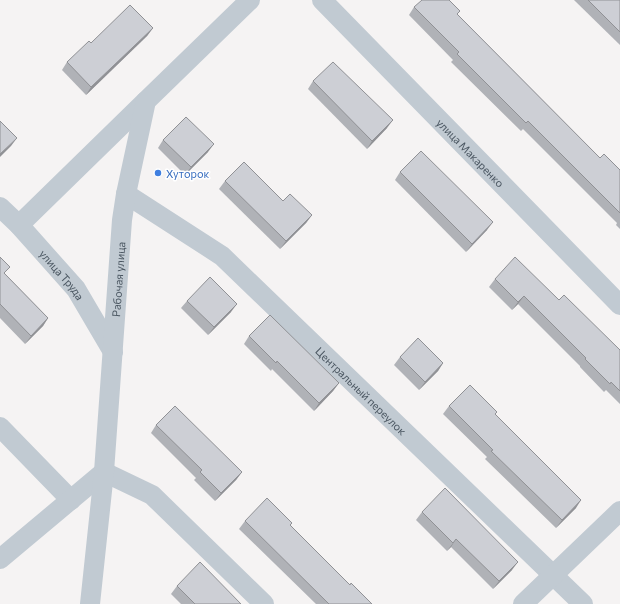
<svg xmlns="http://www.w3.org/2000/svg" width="620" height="604" font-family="Commissioner,sans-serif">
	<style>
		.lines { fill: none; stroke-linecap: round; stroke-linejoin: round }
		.minor { stroke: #c1cad2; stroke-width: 20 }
		.wall { fill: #b0b2b7 }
		.shaded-wall { fill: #909195 }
		.building { fill: #cdcfd5; stroke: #909195 }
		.shop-dot { fill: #3f7fe0; stroke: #fff; stroke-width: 1.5 }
		.labels { text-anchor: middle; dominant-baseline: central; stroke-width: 3; stroke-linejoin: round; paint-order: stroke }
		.street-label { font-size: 11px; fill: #4a5661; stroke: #fff }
		.shop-label { font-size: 11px; fill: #366cbe; stroke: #fff; text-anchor: start }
	</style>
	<rect width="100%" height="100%" fill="#f5f3f3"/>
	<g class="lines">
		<!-- minor -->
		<g class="minor">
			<path id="s1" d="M322 0 620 305"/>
			<path id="s2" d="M126 194 222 256 583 604"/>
			<path id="s3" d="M0 207 19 225 76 289 113 352"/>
			<path d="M19 225 146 101"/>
			<path d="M0 427 71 500"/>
			<path d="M0 559 104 472 152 495 264 604"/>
			<path id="s4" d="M90 604 104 472 122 220 126 194 146 101 250 0"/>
			<path d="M523 604 620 511"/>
		</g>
	</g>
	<!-- wall -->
	<g class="wall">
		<path d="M574 0H620V45Z"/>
		<path d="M414 7 460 11 457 14 600 158 620 170V229L616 225 617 223 523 129 521 131 451 62 453 60 409 15Z"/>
		<path d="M153 28 147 36 86 95 62 70 67 62 91 43Z"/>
		<path d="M313 81 387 128 367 149 308 89Z"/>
		<path d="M163 140 208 152 185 175 158 148Z"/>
		<path d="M400 172 487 230 466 252 395 180Z"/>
		<path d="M225 181 283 201 312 215 306 223 280 249 219 189Z"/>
		<path d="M0 257 5 274 48 318 43 326 25 344 0 318Z"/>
		<path d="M495 279 559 300 620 350V404L606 390 604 392 580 367V366L518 304 512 310 489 287Z"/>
		<path d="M187 301 231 312 208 335 181 308Z"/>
		<path d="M249 336 339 383 333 391 314 411 272 369 271 371 244 344Z"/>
		<path d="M400 357 443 363 438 371 419 390 394 365Z"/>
		<path d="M449 406 495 414 576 508 556 528 485 459 487 457 443 414Z"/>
		<path d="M156 425 242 472 236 480 215 501 194 480 196 478 151 433Z"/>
		<path d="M422 512 512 570 493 589 451 547 447 551 416 520Z"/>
		<path d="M245 521 292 523 290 526 350 585 372 604H316L239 529Z"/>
		<path d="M177 586 241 604H181L171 594Z"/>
	</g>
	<!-- shaded-wall -->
	<g class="shaded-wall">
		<path d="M153 28 147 36 86 95 91 87Z"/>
		<path d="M393 120 387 128 367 149 372 141Z"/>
		<path d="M17 138 11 146 0 157V154Z"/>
		<path d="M214 144 208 152 185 175 191 167Z"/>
		<path d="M312 215 306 223 280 249 286 241Z"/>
		<path d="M493 222 487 230 466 252 472 244Z"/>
		<path d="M524 296 518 304 512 310 518 302Z"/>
		<path d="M237 304 231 312 208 335 214 327Z"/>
		<path d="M48 318 43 326 25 344 31 336Z"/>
		<path d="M443 363 438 371 419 390 425 382Z"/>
		<path d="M339 383 333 391 314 411 319 403Z"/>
		<path d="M242 472 236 480 215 501 221 493Z"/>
		<path d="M581 500 576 508 556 528 562 520Z"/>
		<path d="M456 539 451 547 447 551Z"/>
		<path d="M518 562 512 570 493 589 499 581Z"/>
	</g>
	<!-- building -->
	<g class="building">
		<path d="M422 0H449L460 11 457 14 600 158 604 154 620 170V213L528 121 526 123 457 54 459 52 414 7Z"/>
		<path d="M588 0H620V32Z"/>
		<path d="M130 5 153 28 91 87 67 62 89 41 91 43Z"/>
		<path d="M333 62 393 120 372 141 313 81Z"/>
		<path d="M186 117 214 144 191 167 163 140Z"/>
		<path d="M0 121 17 138 0 154Z"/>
		<path d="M421 151 493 222 472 244 400 172Z"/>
		<path d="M244 162 283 201 290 194 312 215 286 241 225 181Z"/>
		<path d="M0 257 10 267 4 273 48 318 31 336 0 304Z"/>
		<path d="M515 257 559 300 564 295 620 350V391L611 382 610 384 585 359 586 358 524 296 518 302 495 279Z"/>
		<path d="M210 277 237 304 214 327 187 301Z"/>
		<path d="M270 315 339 383 319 403 277 361 276 363 249 336Z"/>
		<path d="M418 338 443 363 425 382 400 357Z"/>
		<path d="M470 385 497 412 495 414 581 500 562 520 491 451 493 450 449 406Z"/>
		<path d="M175 406 242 472 221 493 200 472 202 470 156 425Z"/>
		<path d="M445 488 518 562 499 581 456 539 453 543 422 512Z"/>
		<path d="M267 498 292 523 290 525 350 585 351 583 372 604H329L245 521Z"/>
		<path d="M200 562 241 604H195L177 586Z"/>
	</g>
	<!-- markers -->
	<circle class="shop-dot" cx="158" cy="173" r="4"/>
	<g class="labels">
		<!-- street labels -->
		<g class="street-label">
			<text stroke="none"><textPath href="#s1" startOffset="213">улица Макаренко</textPath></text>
			<text stroke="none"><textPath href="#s3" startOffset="92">улица Труда</textPath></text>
			<text stroke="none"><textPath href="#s4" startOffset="326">Рабочая улица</textPath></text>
			<text stroke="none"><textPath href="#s2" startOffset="308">Центральный переулок</textPath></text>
		</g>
		<!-- shop labels -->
		<g class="shop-label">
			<text x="166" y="173">Хуторок</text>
		</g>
	</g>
</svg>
